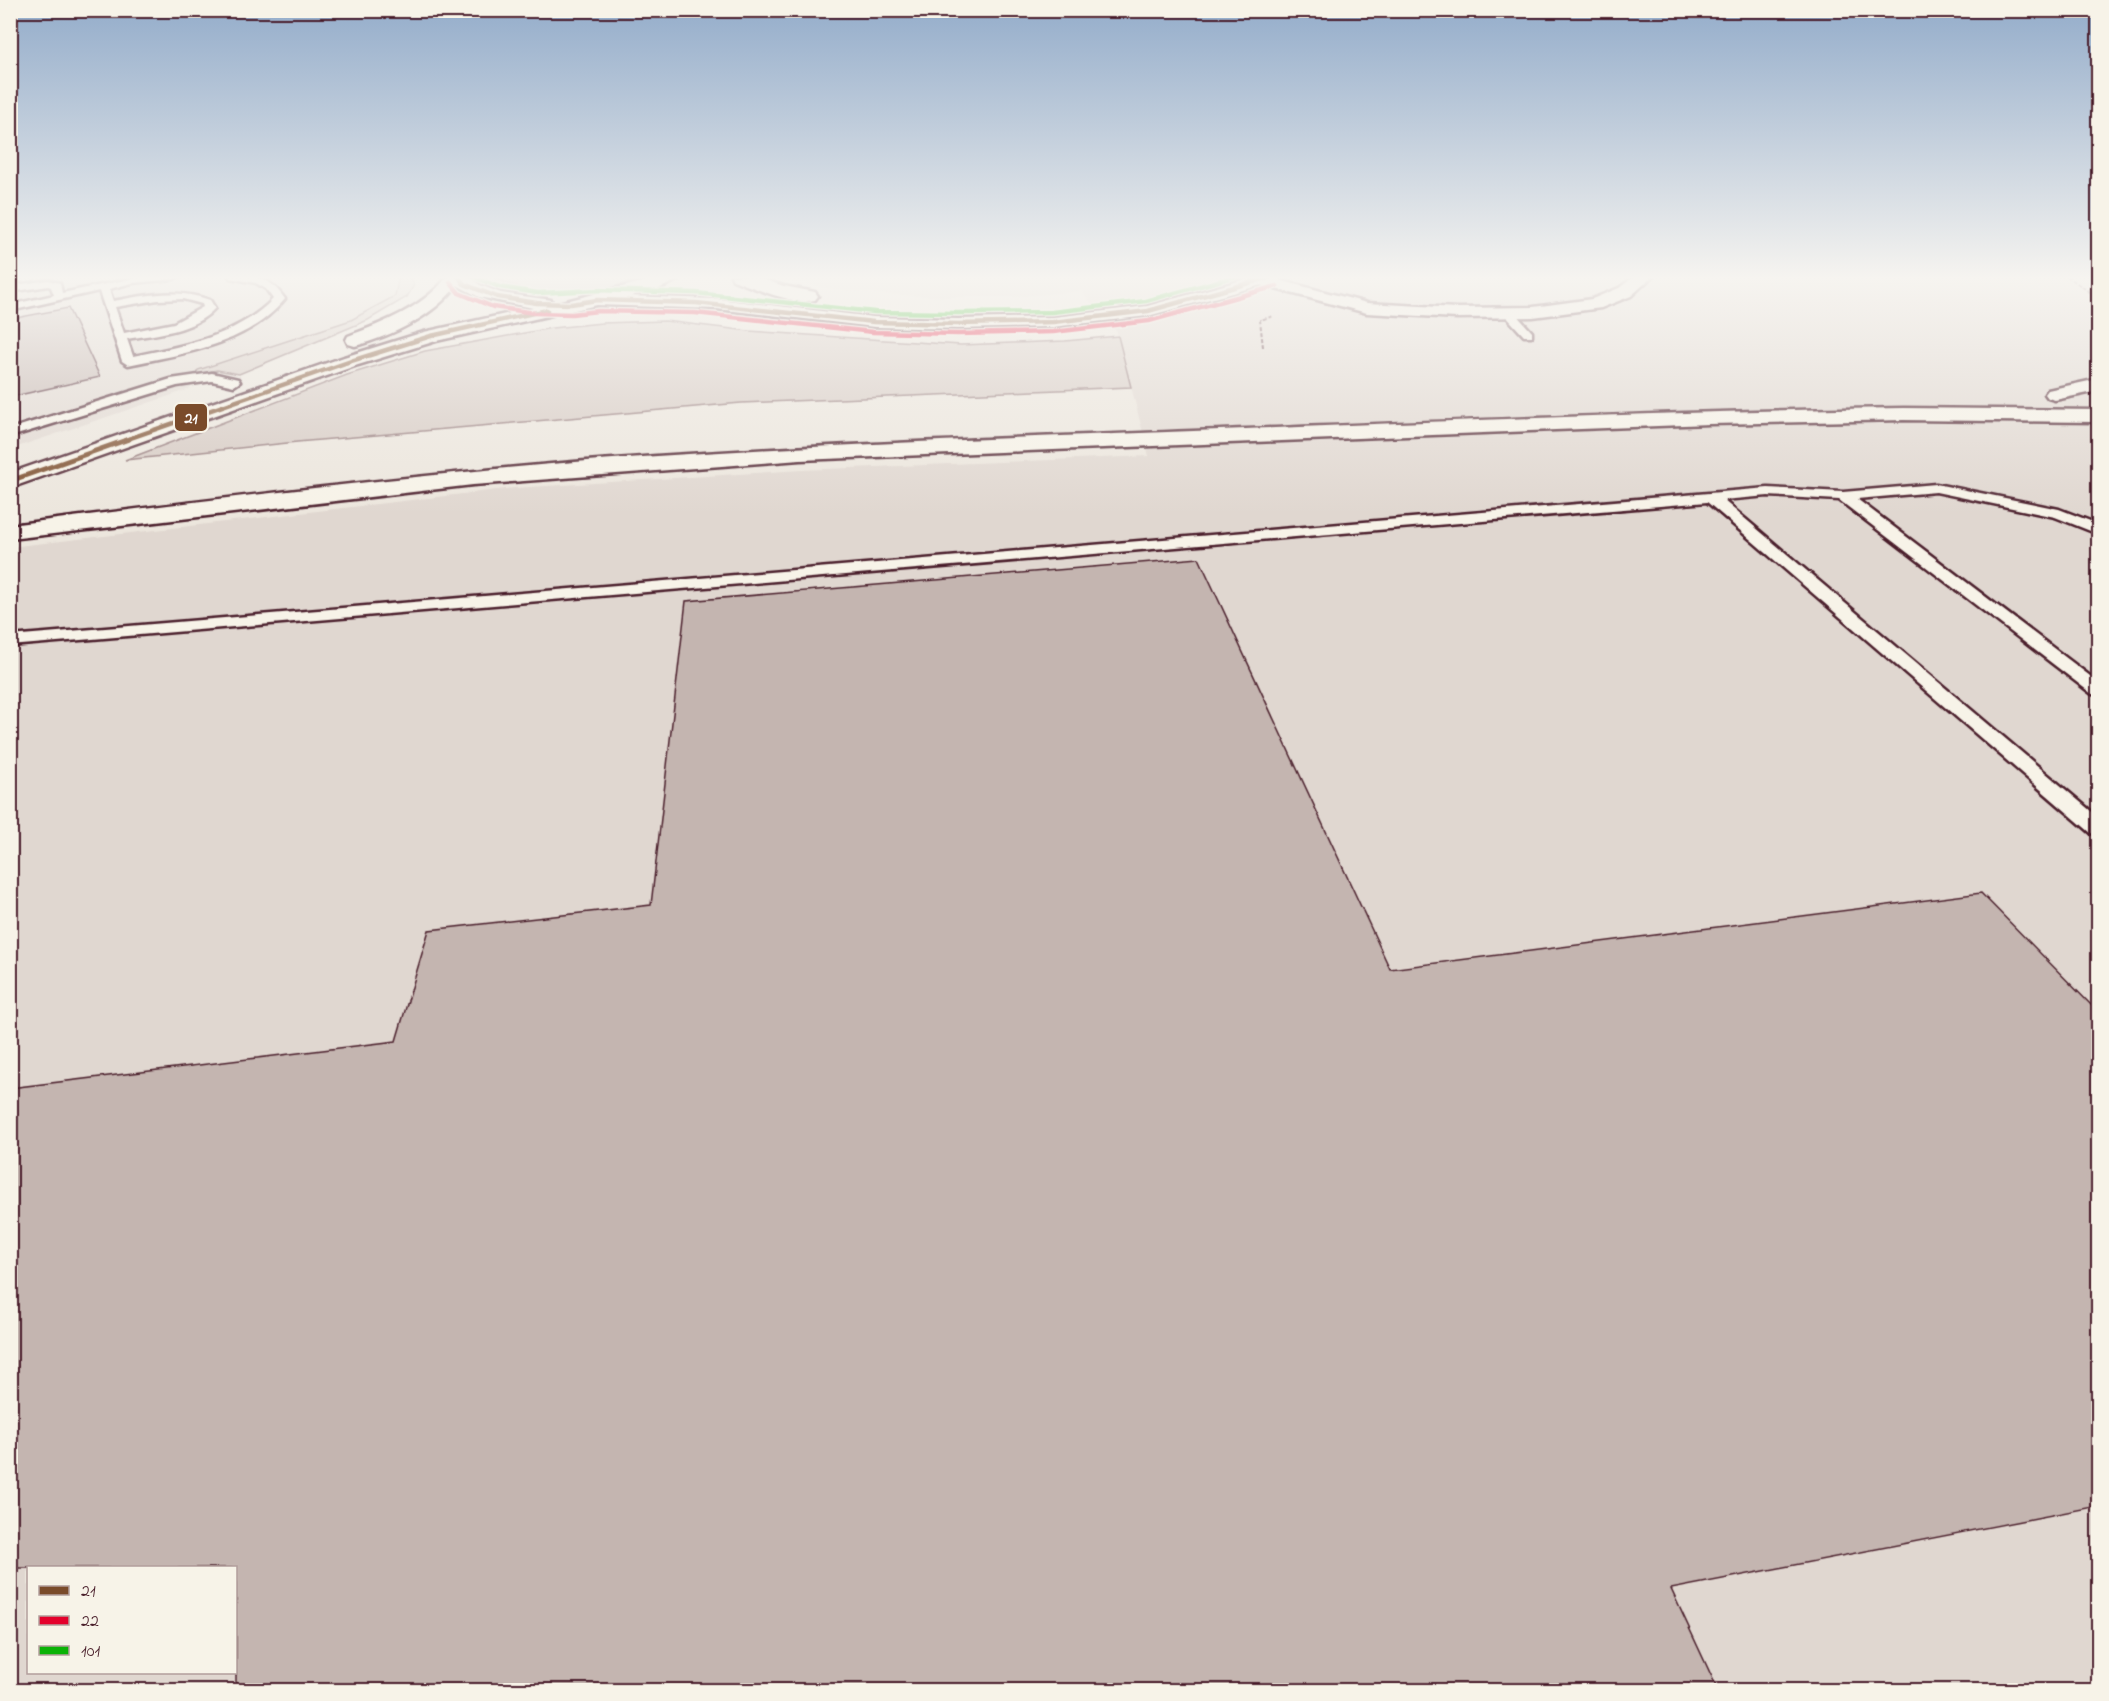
<svg xmlns="http://www.w3.org/2000/svg" width="2109" height="1701" font-family="'Indie Flower',sans-serif">
	<style>
		.built { fill: #e0d7d0; fill-rule: evenodd }
		.green { fill: #d5c9c2; stroke: #907476; stroke-width: 1.5 }
		.building { fill: #c4b5b0; stroke: #4a1f2b; stroke-width: 1.5 }
		.lines { fill: none; stroke-linecap: round; stroke-linejoin: round }
		.lane-casing { stroke: #4a1f2b; stroke-width: 5 }
		.street-casing { stroke: #4a1f2b; stroke-width: 5 }
		.secondary-casing { stroke: #4a1f2b; stroke-width: 5 }
		.primary-casing { stroke: #4a1f2b; stroke-width: 5 }
		.highway-casing { stroke: #4a1f2b; stroke-width: 5 }
		.path { stroke: #4a1f2b; stroke-width: 2; stroke-dasharray: 4 2; stroke-linecap: butt }
		.lane { fill: #f7f3e8; fill-rule: evenodd }
		.street { fill: #f7f3e8; fill-rule: evenodd }
		.secondary { fill: #f7f3e8; fill-rule: evenodd }
		.primary { fill: #f7f3e8; fill-rule: evenodd }
		.highway { fill: #f7f3e8; fill-rule: evenodd }
		.bus-1-far1-casing { stroke: #f7f3e8; stroke-width: 7 }
		.bus-1-casing { stroke: #f7f3e8; stroke-width: 8 }
		.bus-2-casing { stroke: #f7f3e8; stroke-width: 7 }
		.bus-3-casing { stroke: #f7f3e8; stroke-width: 7 }
		.bus-1-far1 { stroke: #7a4b2a; stroke-width: 4.5 }
		.bus-1 { stroke: #7a4b2a; stroke-width: 5 }
		.bus-2 { stroke: #e4002b; stroke-width: 4.5 }
		.bus-3 { stroke: #0bb206; stroke-width: 4.5 }
		.line-badge { stroke: #f7f3e8; stroke-width: 2 }
		.badge-label { font-size: 16px; text-anchor: middle; font-weight: bold; fill: #fff }
	</style>
	<rect width="100%" height="100%" fill="#ece6dd"/>
	<filter id="ink" filterUnits="userSpaceOnUse"><feTurbulence type="fractalNoise" baseFrequency=".0167" numOctaves="2"/><feDisplacementMap in="SourceGraphic" scale="12" xChannelSelector="R" yChannelSelector="G"/><feConvolveMatrix kernelMatrix="1 2 1 2 8 2 1 2 1" color-interpolation-filters="sRGB"/></filter>
	<g filter="url(#ink)">
		<!-- built -->
		<g class="built">
			<path d="M39 276H399L395 296 351 320 198 370 190 389 11 449 10 281Z"/>
			<path d="M778 276H2098V1690H11L10 547 514 488 801 470 1149 456 1117 332 1081 291 1013 297H947L881 294 825 288ZM28 1568H236V1672H28Z"/>
		</g>
		<!-- green -->
		<g class="green">
			<path d="M399 276H410L414 285 407 297 368 320 239 374 217 370 196 374 198 370 351 320 395 296Z"/>
			<path d="M491 276H644C632 280 621 285 609 288 571 297 524 294 491 276Z"/>
			<path d="M665 321 749 331 961 345 1065 341 1118 336 1131 387 741 403 297 442 125 460 347 375 425 351 552 328 602 323Z"/>
		</g>
		<!-- building -->
		<g class="building">
			<path d="M68 308 100 377 10 397V319Z"/>
			<path d="M1199 558 1390 969 1981 893 2098 1012V1506L1671 1589 1718 1690H236V1568H10V1088L396 1041 429 930 651 905 686 601Z"/>
		</g>
		<g class="lines">
			<defs>
				<g id="lane">
					<path d="M145 276H179L174 279 132 283 109 289 113 301C147 295 177 288 210 300L215 308C194 332 156 334 127 339L133 356C183 346 236 337 273 299L266 289 256 283 230 278 229 276C256 276 268 275 285 299 248 345 182 354 128 365L122 361 99 291 10 311V305L54 295 51 287 48 286 10 292V286L48 280 60 283 62 293ZM183 299 202 304 203 307 174 323 124 333 115 307 158 300Z"/>
					<path d="M1508 309 1512 310 1532 332V336H1524L1504 314 1502 312Z"/>
					<path d="M212 373 238 379 240 382 234 386 212 381 177 386 10 437V429L171 379Z"/>
					<path d="M1936 484 2059 509 2098 524V534L2055 517 1936 492 1857 499 2098 682V695L2092 694 1839 500 1768 496 1723 500 2098 817V835L2091 833 1707 502 10 646V636L1768 488 1843 492Z"/>
				</g>
				<path id="street" d="M1256 276H1264L1367 303 1457 308 1533 307 1592 299 1619 288 1635 276H1653L1631 296 1601 308 1533 317 1457 318 1367 313 1256 284 1254 280Z"/>
				<g id="secondary">
					<path d="M731 276H753L784 286 815 292 818 296 815 300C792 305 755 288 733 280Z"/>
					<path d="M1257 276H1282L1280 280 1148 316 1053 327 958 329 874 327 717 309 597 305 591 304 588 300 591 296 597 295 717 299 874 317 958 319 1053 317 1147 306Z"/>
				</g>
				<path id="primary" d="M448 276H467L480 285 501 293 545 299 551 300 554 304 646 281 659 276H680L678 280 658 289 597 305 436 341 358 365 10 488V473L344 357 424 332 533 308 479 297 457 285C434 316 392 336 355 346L348 344 346 340 348 336C386 322 422 308 448 276Z"/>
				<g id="highway">
					<path d="M2098 379V391L2055 400 2048 398 2045 394 2048 390Z"/>
					<path d="M1904 408 2098 410V422L1904 420 1709 424 800 460 473 485 10 539V525C190 502 370 480 551 464 782 445 1014 438 1246 429 1465 421 1684 411 1904 408Z"/>
				</g>
			</defs>
			<!-- lane casing -->
			<use href="#lane" class="lane-casing"/>
			<!-- street casing -->
			<use href="#street" class="street-casing"/>
			<!-- secondary casing -->
			<use href="#secondary" class="secondary-casing"/>
			<!-- primary casing -->
			<use href="#primary" class="primary-casing"/>
			<!-- highway casing -->
			<use href="#highway" class="highway-casing"/>
			<!-- path -->
			<g class="path">
				<path d="M2067 276 2098 298"/>
				<path d="M1263 347 1260 320 1274 316"/>
			</g>
			<!-- lane -->
			<use href="#lane" class="lane"/>
			<!-- street -->
			<use href="#street" class="street"/>
			<!-- secondary -->
			<use href="#secondary" class="secondary"/>
			<!-- primary -->
			<use href="#primary" class="primary"/>
			<!-- highway -->
			<use href="#highway" class="highway"/>
			<defs>
				<g id="bus-1-far1">
					<path d="M458 276 464 284 497 297 537 303 571 304 597 300 696 303 874 322 958 324 1053 322 1148 311 1274 276"/>
					<path d="M125 440 351 361 431 336 547 310"/>
				</g>
				<path id="bus-1" d="M10 481 129 439"/>
				<path id="bus-2" d="M450 282 459 293 493 307 535 313 572 314 598 311 695 313 873 332 958 334 1053 332 1149 321 1277 286"/>
				<path id="bus-3" d="M471 276 500 287 538 293 597 290 696 293 875 312 958 313 1052 312 1146 301 1236 276"/>
			</defs>
			<!-- bus-1-far1 casing -->
			<use href="#bus-1-far1" class="bus-1-far1-casing"/>
			<!-- bus-1 casing -->
			<use href="#bus-1" class="bus-1-casing"/>
			<!-- bus-2 casing -->
			<use href="#bus-2" class="bus-2-casing"/>
			<!-- bus-3 casing -->
			<use href="#bus-3" class="bus-3-casing"/>
			<!-- bus-1-far1 -->
			<use href="#bus-1-far1" class="bus-1-far1"/>
			<!-- bus-1 -->
			<use href="#bus-1" class="bus-1"/>
			<!-- bus-2 -->
			<use href="#bus-2" class="bus-2"/>
			<!-- bus-3 -->
			<use href="#bus-3" class="bus-3"/>
		</g>
	</g>
	<!-- sky -->
	<linearGradient id="sky" x2="0" y2="1"><stop stop-color="#93acca"/><stop offset="0.54" stop-color="#f6f4f0"/><stop offset="1" stop-color="#f6f4f0" stop-opacity="0"/></linearGradient>
	<rect width="2109" height="514" fill="url(#sky)"/>
	<rect class="line-badge" x="174" y="403" width="34" height="29" rx="6" fill="#7a4b2a"/>
	<g class="badge-label">
		<text x="191" y="423">21</text>
	</g>
	<!-- margin -->
	<rect width="2109" height="1701" fill="none" stroke="#f7f3e8" stroke-width="36"/>
	<rect x="18" y="18" width="2073" height="1665" fill="none" stroke="#4a1f2b" stroke-width="2" filter="url(#ink)"/>
	<!-- legend -->
	<rect x="27" y="1566" width="210" height="108" fill="#f7f3e8" stroke="#b29e9c" stroke-width="1.5"/>
	<rect x="39" y="1586" width="30" height="9" fill="#7a4b2a" stroke="#b29e9c" stroke-width="1.5"/>
	<text x="81" y="1596" font-size="18" fill="#4a1f2b">21</text>
	<rect x="39" y="1616" width="30" height="9" fill="#e4002b" stroke="#b29e9c" stroke-width="1.5"/>
	<text x="81" y="1626" font-size="18" fill="#4a1f2b">22</text>
	<rect x="39" y="1646" width="30" height="9" fill="#0bb206" stroke="#b29e9c" stroke-width="1.5"/>
	<text x="81" y="1656" font-size="18" fill="#4a1f2b">101</text>
</svg>
